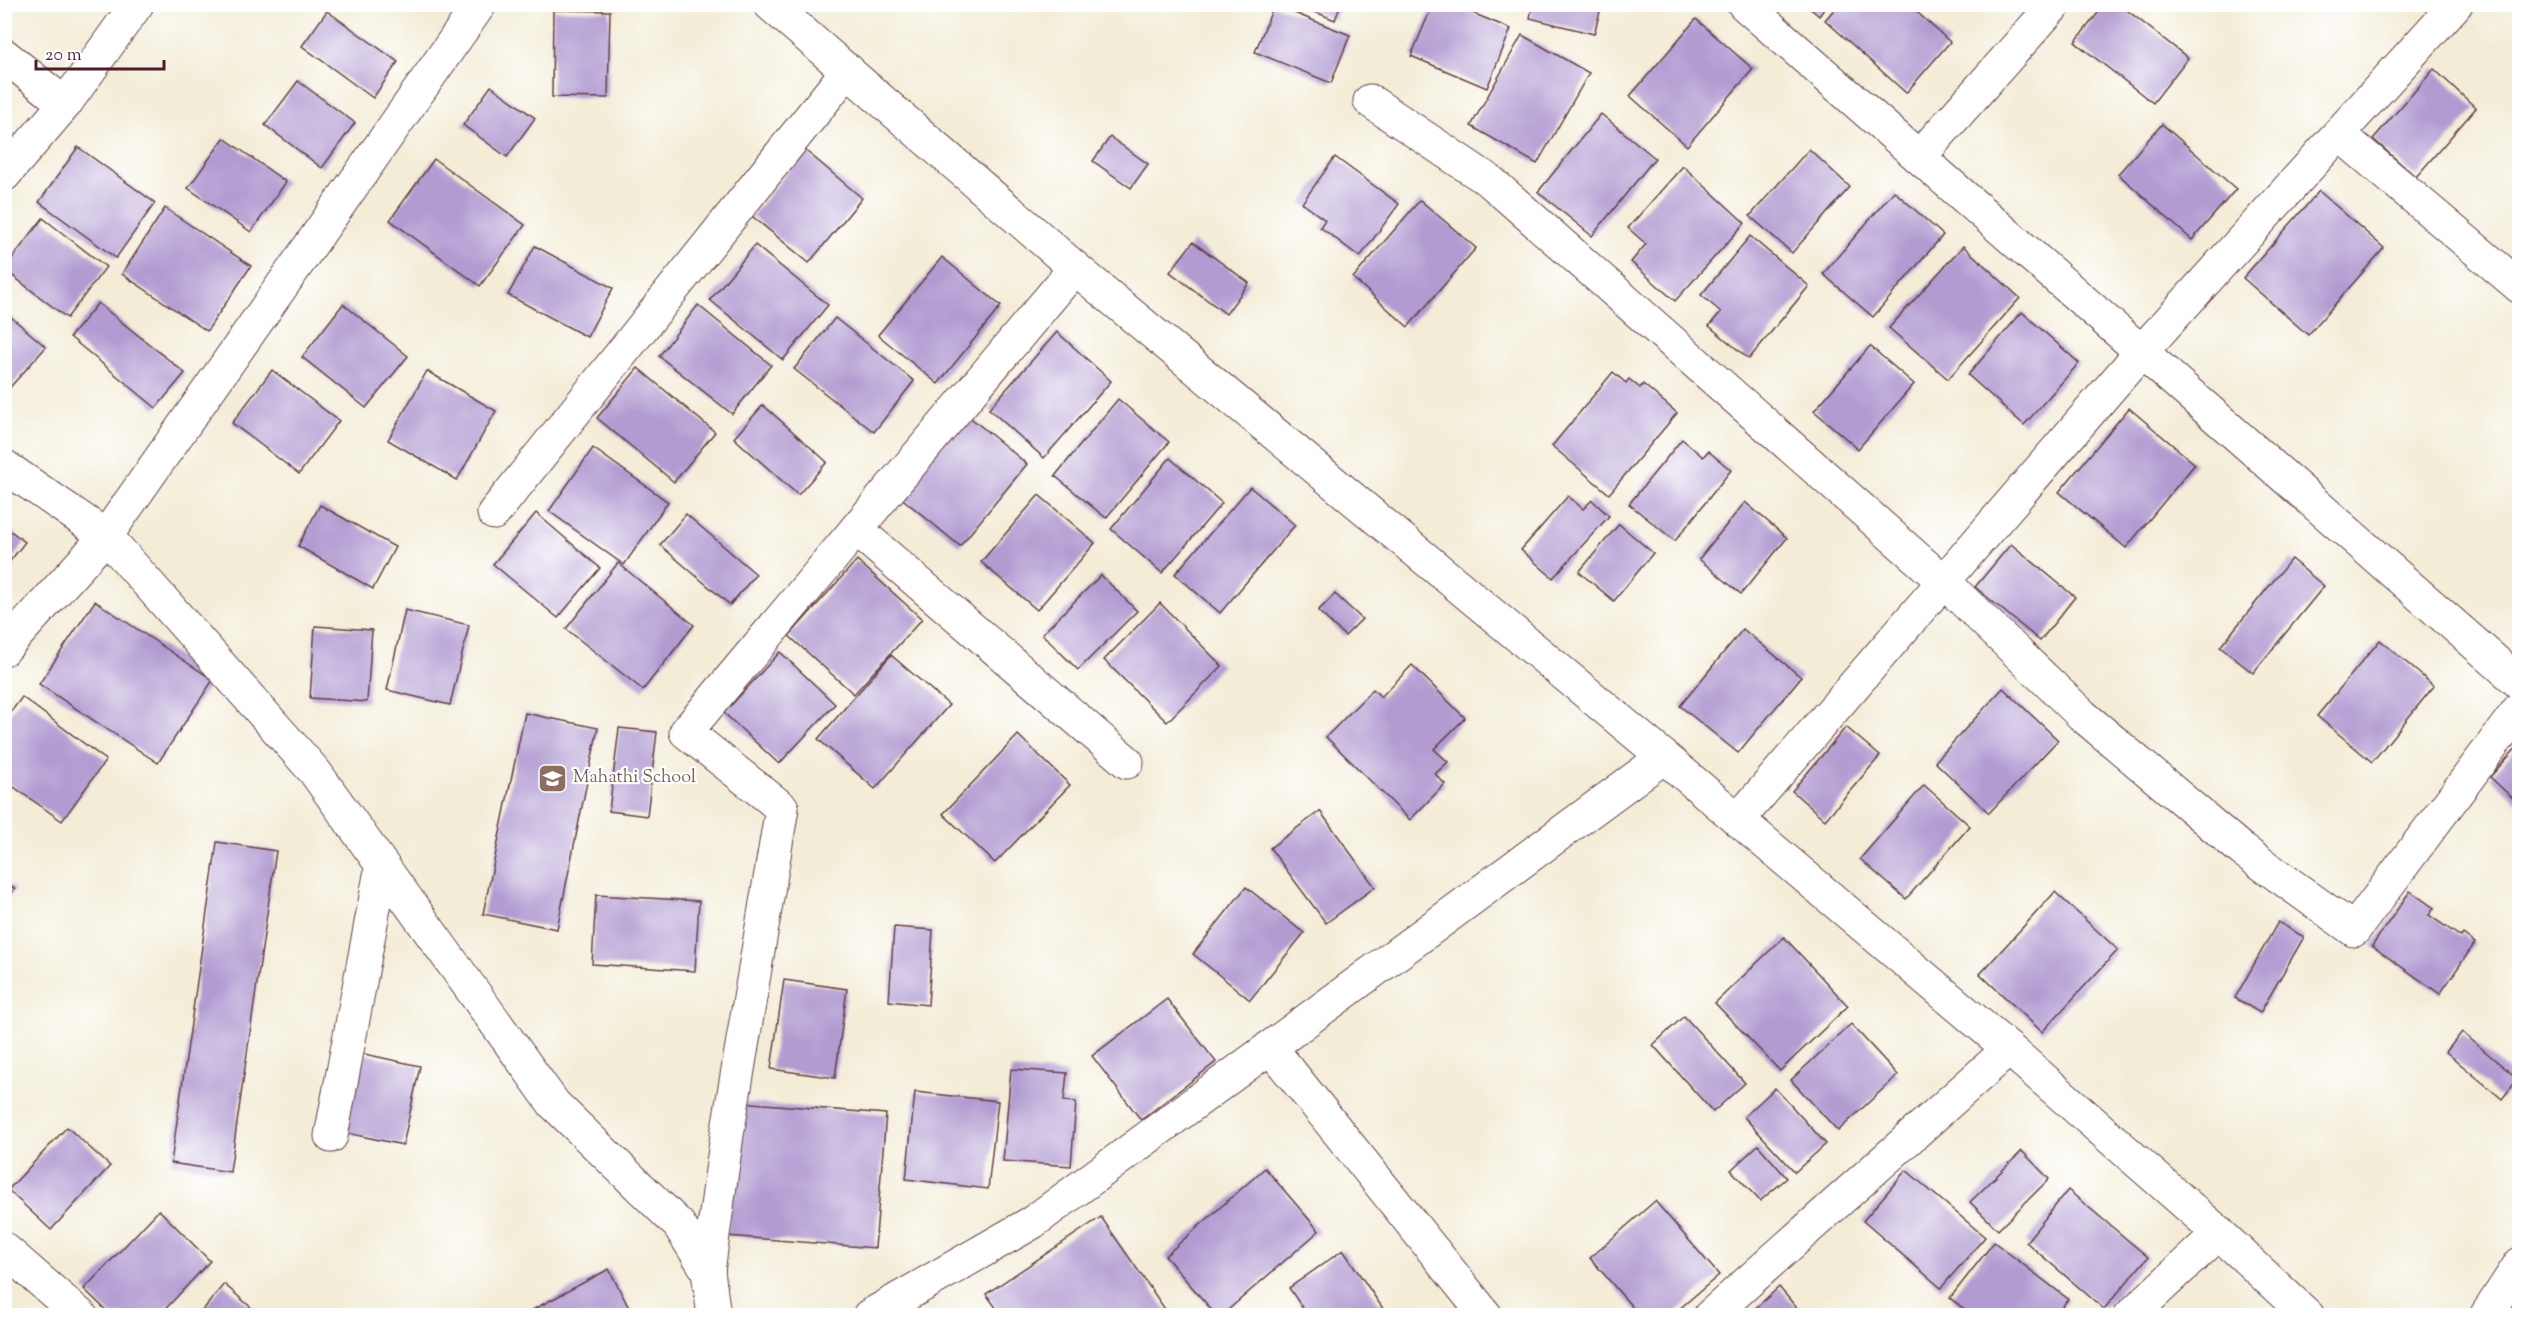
<svg xmlns="http://www.w3.org/2000/svg" width="2524" height="1320" font-family="'Sorts Mill Goudy',serif">
	<style>
		.building { fill: #b19bd1 }
		.lines { fill: none; stroke-linecap: round; stroke-linejoin: round }
		.street-casing { stroke: #633e45; stroke-width: 35 }
		.street { stroke: #fff; stroke-width: 33 }
		.labels { text-anchor: middle; dominant-baseline: central; stroke-width: 4.5; stroke-linejoin: round; paint-order: stroke }
		.education-label { font-size: 18px; fill: #785e54; stroke: #fff; text-anchor: start }
	</style>
	<rect width="100%" height="100%" fill="#fff"/>
	<filter id="ink" filterUnits="userSpaceOnUse"><feTurbulence type="fractalNoise" baseFrequency=".0167" numOctaves="2"/><feDisplacementMap in="SourceGraphic" scale="12" xChannelSelector="R" yChannelSelector="G"/><feConvolveMatrix kernelMatrix="1 2 1 2 8 2 1 2 1" color-interpolation-filters="sRGB"/></filter>
	<filter id="wash" filterUnits="userSpaceOnUse"><feTurbulence type="fractalNoise" baseFrequency=".008" numOctaves="4" result="noise"/><feDisplacementMap in="SourceGraphic" scale="24" xChannelSelector="R" yChannelSelector="G"/><feGaussianBlur stdDeviation="1.35" result="paint"/><feColorMatrix in="noise" values="0 0 0 0 0 0 0 0 0 0 0 0 0 0 0 0 0 1.4 0 .05"/><feComposite in="paint" operator="in"/></filter>
	<g filter="url(#wash)">
		<rect width="100%" height="100%" fill="#f3ecd7"/>
		<g id="blocks">
			<!-- building -->
			<g class="building">
				<path d="M1295 4H1341L1335 20Z"/>
				<path d="M1433 4H1451L1511 29 1487 88 1411 56Z"/>
				<path d="M1533 4H1602L1594 34 1530 18Z"/>
				<path d="M1805 4H1828L1819 16Z"/>
				<path d="M1839 4H1908L1950 42 1906 93 1825 20Z"/>
				<path d="M2105 4H2119L2188 58 2153 103 2075 42Z"/>
				<path d="M1274 5 1350 35 1331 83 1255 52Z"/>
				<path d="M553 10 610 11 608 98 552 97Z"/>
				<path d="M327 11 398 62 373 98 302 46Z"/>
				<path d="M1696 19 1753 69 1687 146 1630 96Z"/>
				<path d="M1522 35 1589 73 1537 164 1471 126Z"/>
				<path d="M2434 69 2476 108 2416 177 2373 139Z"/>
				<path d="M298 81 355 123 322 168 265 125Z"/>
				<path d="M491 86 535 118 507 157 463 125Z"/>
				<path d="M1601 114 1655 158 1592 236 1538 192Z"/>
				<path d="M2162 124 2236 189 2192 240 2118 174Z"/>
				<path d="M1110 137 1148 164 1131 188 1093 161Z"/>
				<path d="M224 138 286 182 251 232 188 188Z"/>
				<path d="M78 147 155 203 116 258 39 202Z"/>
				<path d="M1809 149 1850 187 1792 253 1750 216Z"/>
				<path d="M805 150 862 198 809 263 752 216Z"/>
				<path d="M1335 157 1399 204 1360 257 1320 227 1325 220 1302 203Z"/>
				<path d="M434 159 525 225 480 286 390 220Z"/>
				<path d="M1683 166 1745 223 1675 301 1631 262 1646 244 1628 228Z"/>
				<path d="M1894 191 1943 235 1873 317 1823 274Z"/>
				<path d="M2319 191 2384 248 2308 335 2243 278Z"/>
				<path d="M1420 200 1476 248 1408 327 1353 278Z"/>
				<path d="M165 208 251 266 207 331 122 274Z"/>
				<path d="M43 218 106 267 67 318 4 269Z"/>
				<path d="M1750 236 1809 286 1749 359 1709 326 1721 312 1701 295Z"/>
				<path d="M1193 242 1249 283 1226 314 1170 272Z"/>
				<path d="M755 245 828 305 783 360 710 300Z"/>
				<path d="M535 246 613 288 587 337 508 295Z"/>
				<path d="M1963 246 2020 298 1948 379 1889 328Z"/>
				<path d="M942 257 1001 306 938 384 878 335Z"/>
				<path d="M98 303 185 373 156 408 70 337Z"/>
				<path d="M343 304 408 356 366 408 302 357Z"/>
				<path d="M698 305 771 365 732 414 659 356Z"/>
				<path d="M4 311 46 347 4 394Z"/>
				<path d="M2022 312 2079 363 2024 425 1968 375Z"/>
				<path d="M835 318 914 381 874 432 794 369Z"/>
				<path d="M1057 332 1111 381 1044 458 989 409Z"/>
				<path d="M1870 346 1914 384 1858 449 1814 411Z"/>
				<path d="M638 368 715 432 674 482 597 418Z"/>
				<path d="M272 370 339 421 299 474 232 423Z"/>
				<path d="M427 371 496 411 457 480 388 440Z"/>
				<path d="M1613 372 1626 383 1629 379 1640 388 1643 384 1677 413 1609 494 1552 446Z"/>
				<path d="M1118 399 1169 442 1106 518 1055 476Z"/>
				<path d="M763 405 827 462 798 495 734 438Z"/>
				<path d="M2129 408 2195 464 2126 548 2059 492Z"/>
				<path d="M966 414 1027 464 960 546 899 496Z"/>
				<path d="M1682 439 1703 457 1708 451 1731 470 1675 541 1629 504Z"/>
				<path d="M593 448 668 502 624 565 549 511Z"/>
				<path d="M1170 458 1222 503 1162 573 1111 529Z"/>
				<path d="M1250 487 1295 525 1220 613 1175 574Z"/>
				<path d="M1039 495 1095 543 1037 610 981 562Z"/>
				<path d="M1568 496 1583 509 1592 500 1609 516 1553 578 1521 550Z"/>
				<path d="M1745 502 1787 538 1741 594 1699 559Z"/>
				<path d="M320 505 395 547 373 589 298 546Z"/>
				<path d="M536 513 600 568 558 618 493 564Z"/>
				<path d="M686 514 756 574 730 605 660 545Z"/>
				<path d="M1619 524 1653 553 1614 601 1579 572Z"/>
				<path d="M4 526 25 542 4 569Z"/>
				<path d="M2011 544 2075 597 2040 641 1975 587Z"/>
				<path d="M2291 559 2324 586 2253 673 2220 647Z"/>
				<path d="M857 560 922 619 854 694 789 636Z"/>
				<path d="M618 563 694 625 643 690 566 629Z"/>
				<path d="M1101 575 1137 611 1078 670 1042 634Z"/>
				<path d="M1335 594 1362 619 1345 636 1318 611Z"/>
				<path d="M95 601 213 680 158 763 39 684Z"/>
				<path d="M1160 603 1222 666 1167 722 1104 660Z"/>
				<path d="M405 610 469 625 450 705 387 690Z"/>
				<path d="M315 626 372 630 367 702 310 698Z"/>
				<path d="M1743 629 1801 677 1738 753 1680 706Z"/>
				<path d="M2380 640 2434 686 2372 762 2317 716Z"/>
				<path d="M780 652 835 704 779 764 724 713Z"/>
				<path d="M891 655 949 705 875 789 818 739Z"/>
				<path d="M1412 665 1465 718 1434 749 1448 762 1435 774 1445 784 1410 820 1326 737 1373 689 1381 697Z"/>
				<path d="M2003 688 2058 740 1989 813 1935 762Z"/>
				<path d="M22 697 106 760 62 821 4 780V721Z"/>
				<path d="M525 713 598 728 557 929 483 914Z"/>
				<path d="M1846 727 1880 756 1825 820 1792 791Z"/>
				<path d="M619 728 657 732 647 816 609 811Z"/>
				<path d="M1018 735 1070 785 995 863 943 814Z"/>
				<path d="M2520 744V805L2490 777Z"/>
				<path d="M1924 785 1970 826 1906 899 1860 859Z"/>
				<path d="M1320 811 1375 887 1326 923 1270 848Z"/>
				<path d="M217 842 276 851 230 1172 171 1163Z"/>
				<path d="M4 881 15 889 4 902Z"/>
				<path d="M1246 887 1304 933 1250 1000 1193 954Z"/>
				<path d="M2410 891 2434 908 2429 915 2461 937 2463 934 2475 943 2440 994 2372 946Z"/>
				<path d="M2055 892 2118 950 2042 1032 1980 974Z"/>
				<path d="M596 895 699 901 695 971 592 964Z"/>
				<path d="M2278 922 2304 937 2260 1013 2235 998Z"/>
				<path d="M894 927 933 930 928 1005 889 1001Z"/>
				<path d="M1784 937 1848 1006 1780 1071 1715 1003Z"/>
				<path d="M784 980 847 989 835 1078 771 1069Z"/>
				<path d="M1167 999 1216 1062 1141 1120 1092 1056Z"/>
				<path d="M1684 1016 1745 1083 1713 1112 1653 1045Z"/>
				<path d="M1851 1024 1898 1075 1838 1131 1791 1080Z"/>
				<path d="M2462 1032 2518 1079 2502 1099 2446 1052Z"/>
				<path d="M360 1053 420 1066 403 1145 342 1132Z"/>
				<path d="M1011 1069 1067 1073 1064 1101 1076 1102 1071 1166 1003 1161Z"/>
				<path d="M1775 1088 1826 1144 1795 1172 1744 1117Z"/>
				<path d="M915 1092 998 1101 988 1189 906 1179Z"/>
				<path d="M739 1102 886 1114 875 1248 727 1236Z"/>
				<path d="M67 1127 110 1166 51 1230 8 1190Z"/>
				<path d="M1758 1145 1787 1178 1760 1201 1731 1170Z"/>
				<path d="M2022 1151 2049 1179 1998 1230 1970 1202Z"/>
				<path d="M1265 1168 1319 1231 1221 1316H1217L1165 1256Z"/>
				<path d="M1906 1170 1985 1237 1941 1288 1863 1221Z"/>
				<path d="M2068 1190 2148 1257 2104 1309 2026 1242Z"/>
				<path d="M1655 1201 1719 1275 1671 1316H1640L1590 1258Z"/>
				<path d="M159 1210 210 1261 159 1316H112L84 1289Z"/>
				<path d="M1101 1217 1167 1312 1162 1316H1002L986 1294Z"/>
				<path d="M1994 1242 2068 1299 2056 1316H1973L1950 1298Z"/>
				<path d="M1343 1250 1388 1316H1308L1289 1288Z"/>
				<path d="M609 1269 633 1316H521Z"/>
				<path d="M224 1284 261 1316H198Z"/>
				<path d="M1779 1287 1796 1307 1786 1316H1747Z"/>
			</g>
		</g>
	</g>
	<g filter="url(#ink)">
		<use href="#blocks" fill-opacity="0" stroke="#633e45" stroke-width="1.5"/>
		<g class="lines">
			<defs>
				<g id="street">
					<path d="M770 4 1075 268 1664 757 2009 1049 2219 1233 2308 1316"/>
					<path d="M1744 4 2520 683"/>
					<path d="M4 55 65 104"/>
					<path d="M1370 101 1491 182 1943 581 2082 715 2241 849 2354 930 2520 708"/>
					<path d="M2339 134 2520 287"/>
					<path d="M1919 157 2055 4"/>
					<path d="M4 175 65 104 137 4"/>
					<path d="M4 466 106 536 315 772 554 1104 679 1225 708 1271 714 1316"/>
					<path d="M494 513 848 70"/>
					<path d="M856 529 1127 762"/>
					<path d="M4 649 106 536 480 4"/>
					<path d="M1738 820 2142 351 2456 4"/>
					<path d="M1270 1047 1486 1316"/>
					<path d="M331 1136 382 865"/>
					<path d="M4 1249 81 1316"/>
					<path d="M708 1271 727 1135 782 808 686 732 1075 268"/>
					<path d="M869 1316 1033 1222 1664 757"/>
					<path d="M1710 1316 2009 1049"/>
					<path d="M2130 1316 2219 1233"/>
					<path d="M2486 1316 2520 1264"/>
				</g>
			</defs>
			<!-- street casing -->
			<use href="#street" class="street-casing"/>
			<!-- street -->
			<use href="#street" class="street"/>
		</g>
	</g>
	<!-- icons -->
	<defs>
		<symbol id="school-square" viewBox="-11 -11 22 22"><rect x="-9" y="-9" width="18" height="18" rx="4" fill="#8d6e63" stroke="#fff"/><path d="M0-5L7-2L0 1L-7-2ZM-4 1L0 2.5L4 1V4Q0 6-4 4Z" fill="#fff"/></symbol>
	</defs>
	<g fill-rule="evenodd">
		<use href="#school-square" x="536" y="762" width="33" height="33"/>
	</g>
	<g class="labels">
		<!-- education labels -->
		<g class="education-label">
			<text x="573" y="778">Mahathi School</text>
		</g>
	</g>
	<!-- margin -->
	<rect width="2524" height="1320" fill="none" stroke="#fff" stroke-width="24"/>
	<!-- scale -->
	<path d="M36 60v9h128v-9" fill="none" stroke="#4a1f2b" stroke-width="3"/>
	<text x="45" y="60" font-size="18" fill="#4a1f2b" stroke="#ffffff" stroke-width="4.5" paint-order="stroke">20 m</text>
</svg>
